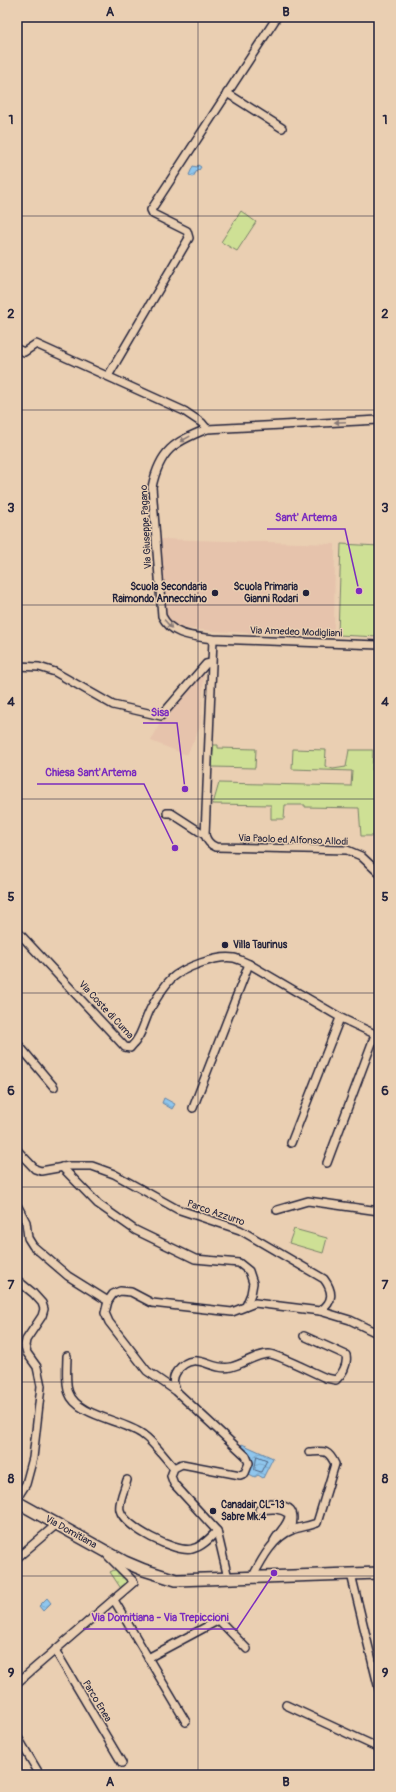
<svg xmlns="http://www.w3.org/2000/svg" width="396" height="1792" font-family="Pangolin,sans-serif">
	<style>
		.built { fill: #e6c3ac }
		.grass { fill: #cee095; stroke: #788168 }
		.garden { fill: url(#garden-dots); stroke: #788168 }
		.water { fill: url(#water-waves); stroke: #6384a6 }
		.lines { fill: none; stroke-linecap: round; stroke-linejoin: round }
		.shore { stroke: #4e6482; stroke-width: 1 }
		.minor-casing { stroke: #22223b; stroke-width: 10 }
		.primary-casing { stroke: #22223b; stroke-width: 14 }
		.minor { stroke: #eacfb2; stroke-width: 7 }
		.primary { stroke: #eacfb2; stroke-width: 11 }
		.oneway { fill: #867876 }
		.grid { fill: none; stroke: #22223b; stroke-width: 1; stroke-opacity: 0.55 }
		.poi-dot { fill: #22223b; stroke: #eacfb2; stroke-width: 1.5 }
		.labels { text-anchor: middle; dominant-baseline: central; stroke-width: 3; stroke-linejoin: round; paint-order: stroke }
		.street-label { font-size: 10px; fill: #22223b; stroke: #eacfb2 }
		.poi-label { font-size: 10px; font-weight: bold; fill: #22223b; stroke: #eacfb2; text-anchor: end }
		.leader { fill: none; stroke: #7b2cbf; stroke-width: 1.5 }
		.callout-dot { fill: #7b2cbf; stroke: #eacfb2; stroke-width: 1.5 }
		.callout-label { font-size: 11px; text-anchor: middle; font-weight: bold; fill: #7b2cbf; stroke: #eacfb2; stroke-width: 3; stroke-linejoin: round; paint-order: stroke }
		.neatline { fill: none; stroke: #22223b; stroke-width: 1.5 }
		.grid-label { font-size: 13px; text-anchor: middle; font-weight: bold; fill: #22223b }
	</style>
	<defs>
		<pattern id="garden-dots" width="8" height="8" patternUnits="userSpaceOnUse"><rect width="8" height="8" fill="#cee095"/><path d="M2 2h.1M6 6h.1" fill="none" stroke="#b1c081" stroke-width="1.8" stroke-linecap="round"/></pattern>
		<pattern id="water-waves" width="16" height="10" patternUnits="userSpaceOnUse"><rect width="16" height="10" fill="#8fc6ed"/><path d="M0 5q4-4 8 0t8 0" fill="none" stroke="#7baacc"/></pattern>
	</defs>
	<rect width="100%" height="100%" fill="#eacfb2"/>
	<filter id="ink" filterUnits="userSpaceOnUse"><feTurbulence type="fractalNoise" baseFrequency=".025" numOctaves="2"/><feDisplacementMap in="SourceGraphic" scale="8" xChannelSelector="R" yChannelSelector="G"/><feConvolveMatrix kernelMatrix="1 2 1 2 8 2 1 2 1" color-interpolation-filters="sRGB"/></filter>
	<g filter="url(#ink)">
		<!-- built -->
		<g class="built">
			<path d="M160 539 335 544 334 637 212 631 180 628 173 624 165 616Z"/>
			<path d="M201 673 204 674 200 727 187 755 151 741 161 721Z"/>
		</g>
		<!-- grass -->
		<g class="grass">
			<path d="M241 211 256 222 237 251 221 242Z"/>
			<path d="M341 544 379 546V637L338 635Z"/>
			<path d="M213 745H218V748L256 749 255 768 212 767Z"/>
			<path d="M293 749 326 750 325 766 333 769 346 767 349 750H373L372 770H376L374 836H361L359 808 305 807V805H285L284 819H271V805L213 804 219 783 351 786 352 771 292 769Z"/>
			<path d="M294 1229 327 1238 323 1253 289 1243Z"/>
		</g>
		<!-- garden -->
		<path class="garden" d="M116 1569 128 1582 122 1590 110 1572Z"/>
		<!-- water -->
		<g class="water">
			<path d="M198 165 201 167 199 170 198 169 193 177 189 175 193 166 197 167Z"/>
			<path d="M164 1098 175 1104 172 1109 162 1103Z"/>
			<path d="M242 1444 273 1458 263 1478 258 1475 255 1477 247 1473C257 1460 251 1455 240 1446Z"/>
			<path d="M47 1598 51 1603 43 1611 39 1606Z"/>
		</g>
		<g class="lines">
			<!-- shore -->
			<path class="shore" d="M257 1456 267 1460 261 1472 255 1470Z"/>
			<defs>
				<g id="minor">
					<path d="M227 93 282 128"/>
					<path d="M17 349 24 352 36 344 184 411 202 423 207 429"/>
					<path d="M108 376 189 238 187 231 153 214 151 210 277 17"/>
					<path d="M379 420 207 429C174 442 160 450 152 487L162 616C172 636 193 636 213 639L379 645"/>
					<path d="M213 639 205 835C207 841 210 845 216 847L347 850 361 856 379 873"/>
					<path d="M17 666 39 667 55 672 113 705 161 716 206 664 211 663"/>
					<path d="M167 813H171L205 835"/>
					<path d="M17 931 125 1047 130 1048C143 1036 144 1019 153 1004 158 996 164 986 171 979 184 967 217 955 234 958 239 959 244 962 249 964L343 1019 379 1036"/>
					<path d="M17 1043 54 1087"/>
					<path d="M193 1108 249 964"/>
					<path d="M291 1143 340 1018"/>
					<path d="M17 1150 35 1169 41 1171 69 1166H92L114 1174 177 1209 240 1230 324 1279C333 1291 334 1302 320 1311L255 1303 232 1312 152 1303 131 1292 120 1291 113 1294 108 1301 105 1313 109 1322 147 1371 176 1391 246 1456 249 1463 245 1473 240 1475 182 1464 174 1468 171 1476 174 1484 217 1531 228 1578"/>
					<path d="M327 1163 375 1035"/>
					<path d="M62 1167 98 1204 135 1230 195 1259 239 1263 249 1271 253 1283 251 1294 246 1306"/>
					<path d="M17 1205 26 1222 28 1238 33 1246 68 1276 108 1301"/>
					<path d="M277 1210 308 1201 379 1211"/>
					<path d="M17 1280 33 1293 42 1303 44 1309 42 1316 26 1340 25 1346 27 1353 37 1367 41 1386 33 1458 26 1484 17 1498"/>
					<path d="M320 1311 350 1320 379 1334"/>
					<path d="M67 1356C67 1365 65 1384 69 1393 77 1416 123 1420 142 1434 154 1442 164 1457 174 1468"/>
					<path d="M176 1390C173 1383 172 1378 177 1371 195 1348 211 1372 231 1367 244 1364 256 1354 269 1354 277 1354 316 1374 326 1378L336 1380C343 1373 348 1365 346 1355L304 1336"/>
					<path d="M127 1480C125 1488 118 1502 120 1510 124 1527 175 1553 192 1549 202 1547 210 1538 217 1531"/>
					<path d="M270 1503C290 1506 297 1509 291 1530"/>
					<path d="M259 1510C270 1509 279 1507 289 1514 290 1524 279 1531 274 1541"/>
					<path d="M17 1558 57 1524"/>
					<path d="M351 1574 373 1665 379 1668"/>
					<path d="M252 1578C261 1561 273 1537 292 1530 300 1527 309 1526 317 1523L335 1464C328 1449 324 1451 309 1452"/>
					<path d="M114 1600 186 1722"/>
					<path d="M55 1650 122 1763"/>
					<path d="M148 1658 219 1620 247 1649"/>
					<path d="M373 1665 379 1689"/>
					<path d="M17 1683 134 1582 108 1556"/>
					<path d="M286 1705 379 1748"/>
					<path d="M17 1736 40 1775"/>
				</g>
				<path id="primary" d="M17 1502 125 1562 144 1570 176 1580 379 1573"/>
			</defs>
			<!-- minor casing -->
			<use href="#minor" class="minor-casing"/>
			<!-- primary casing -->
			<use href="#primary" class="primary-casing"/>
			<!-- minor -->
			<use href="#minor" class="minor"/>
			<!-- primary -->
			<use href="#primary" class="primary"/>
		</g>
		<!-- one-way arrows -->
		<defs><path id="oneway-solid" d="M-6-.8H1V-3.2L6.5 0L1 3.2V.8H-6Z"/></defs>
		<g class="oneway">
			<use href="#oneway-solid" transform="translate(340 422) rotate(177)"/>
			<use href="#oneway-solid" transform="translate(185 439) rotate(151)"/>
			<use href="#oneway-solid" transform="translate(168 624) rotate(48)"/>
		</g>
	</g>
	<!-- grid -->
	<path class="grid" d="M198 17V1775M17 216H379M17 410H379M17 605H379M17 799H379M17 993H379M17 1187H379M17 1382H379M17 1576H379"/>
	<!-- markers -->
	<g class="poi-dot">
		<circle cx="215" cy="593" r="4"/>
		<circle cx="306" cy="593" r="4"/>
		<circle cx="225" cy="945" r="4"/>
		<circle cx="213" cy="1511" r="4"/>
	</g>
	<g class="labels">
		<!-- street labels -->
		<g class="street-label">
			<text transform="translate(146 527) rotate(-93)">Via Giuseppe Pagano</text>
			<text transform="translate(296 632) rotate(2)">Via Amedeo Modigliani</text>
			<text transform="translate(293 840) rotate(2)">Via Paolo ed Alfonso Allodi</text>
			<text transform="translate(106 1010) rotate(47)">Via Coste di Cuma</text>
			<text transform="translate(216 1213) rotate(19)">Parco Azzurro</text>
			<text transform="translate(71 1532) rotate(29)">Via Domitiana</text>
			<text transform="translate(97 1701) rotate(59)">Parco Enea</text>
		</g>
		<!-- poi labels -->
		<g class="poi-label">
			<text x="207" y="587">Scuola Secondaria<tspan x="207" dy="12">Raimondo Annecchino</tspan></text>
			<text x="298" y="587">Scuola Primaria<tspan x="298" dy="12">Gianni Rodari</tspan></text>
			<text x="233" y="945" text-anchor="start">Villa Taurinus</text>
			<text x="221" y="1505" text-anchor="start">Canadair CL-13<tspan x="221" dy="12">Sabre Mk.4</tspan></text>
		</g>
	</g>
	<!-- callouts -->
	<path class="leader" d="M359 591L345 529H267M185 789L177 723H143M175 848L144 784H37M274 1573L237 1629H83"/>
	<g class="callout-dot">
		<circle cx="359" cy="591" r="4"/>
		<circle cx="185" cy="789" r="4"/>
		<circle cx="175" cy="848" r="4"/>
		<circle cx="274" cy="1573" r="4"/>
	</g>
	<g class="callout-label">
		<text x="306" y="521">Sant' Artema</text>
		<text x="160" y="716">Sisa</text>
		<text x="91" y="776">Chiesa Sant'Artema</text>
		<text x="160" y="1621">Via Domitiana - Via Trepiccioni</text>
	</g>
	<!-- margin -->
	<rect width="396" height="1792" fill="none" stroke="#eacfb2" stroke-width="44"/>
	<rect x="22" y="22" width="352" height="1748" class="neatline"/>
	<g class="grid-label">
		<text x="110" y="16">A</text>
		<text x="286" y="16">B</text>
		<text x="11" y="124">1</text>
		<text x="385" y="124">1</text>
		<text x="11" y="318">2</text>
		<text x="385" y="318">2</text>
		<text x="11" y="512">3</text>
		<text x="385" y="512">3</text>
		<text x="11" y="706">4</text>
		<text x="385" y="706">4</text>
		<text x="11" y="901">5</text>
		<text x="385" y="901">5</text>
		<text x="11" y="1095">6</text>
		<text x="385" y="1095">6</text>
		<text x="11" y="1289">7</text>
		<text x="385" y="1289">7</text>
		<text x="11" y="1483">8</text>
		<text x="385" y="1483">8</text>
		<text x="11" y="1677">9</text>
		<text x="385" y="1677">9</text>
		<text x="110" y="1786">A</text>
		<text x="286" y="1786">B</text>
	</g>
</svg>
